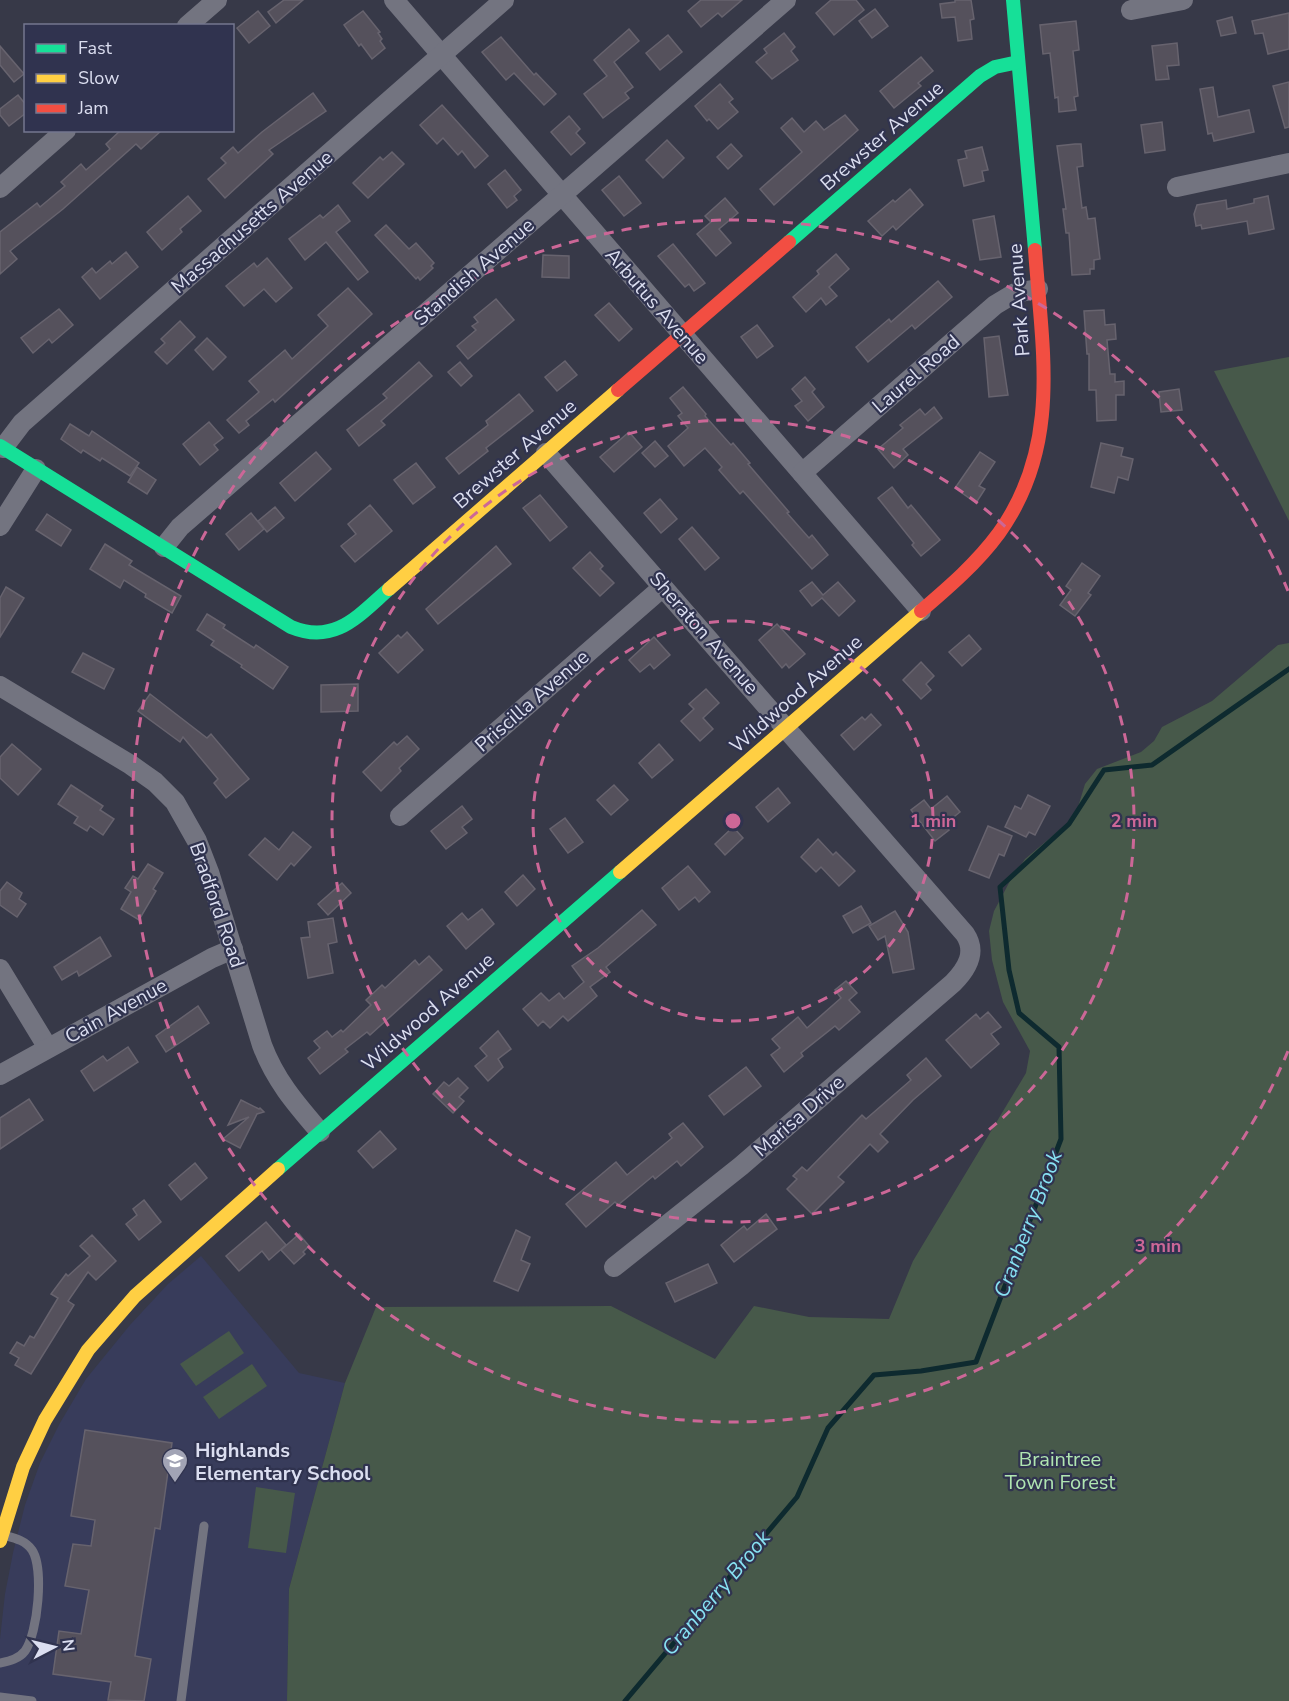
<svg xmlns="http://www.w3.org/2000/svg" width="1289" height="1701" font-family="'Nunito Sans',sans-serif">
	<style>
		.built { fill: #383c5b }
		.green { fill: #47594a }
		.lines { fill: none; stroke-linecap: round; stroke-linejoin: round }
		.stream { stroke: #0e2a2f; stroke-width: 5 }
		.building { fill: #55515c; stroke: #67636e; stroke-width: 1.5 }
		.lane { stroke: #737480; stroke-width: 9 }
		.street { stroke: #737480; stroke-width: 20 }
		.fast { stroke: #16e098; stroke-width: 14 }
		.slow { stroke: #ffcf43; stroke-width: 14 }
		.jam { stroke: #f24e42; stroke-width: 14 }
		.ring { fill: none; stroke: #cc6797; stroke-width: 3; stroke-dasharray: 10 8 }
		.labels { text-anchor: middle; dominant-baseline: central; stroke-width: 4.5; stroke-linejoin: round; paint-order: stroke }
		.street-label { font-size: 20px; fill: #dbdef0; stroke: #30334f }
		.poi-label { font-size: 20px; font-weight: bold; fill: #dbdef0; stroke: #30334f; text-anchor: start }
		.park-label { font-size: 20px; fill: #b0e5b1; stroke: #30334f }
		.water-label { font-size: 21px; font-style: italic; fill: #87e2f3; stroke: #30334f }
		.centre { fill: #cc6797; stroke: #30334f; stroke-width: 3 }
		.ring-label { font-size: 18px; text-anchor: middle; font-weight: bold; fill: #cc6797; stroke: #30334f; stroke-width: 4.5; stroke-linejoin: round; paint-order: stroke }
	</style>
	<rect width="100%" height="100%" fill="#373948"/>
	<!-- built -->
	<path class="built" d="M201 1256 299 1373 345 1383 289 1589 287 1701H0V1639L5 1594 13 1553 25 1505 40 1463 60 1423 86 1379 130 1325 168 1284Z"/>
	<!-- green -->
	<g class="green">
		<path d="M1289 357V521L1214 371Z"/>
		<path d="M1289 643V1701H287L289 1589 345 1383 376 1307 611 1306 715 1359 754 1306 809 1317 889 1319 913 1261 1026 1073 1030 1051 1003 1002 992 960 989 931 994 911 1010 881 1025 859 1075 817 1085 784 1097 769 1141 752 1154 741 1162 727 1212 701 1278 645Z"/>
		<path d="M229 1331 244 1353 196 1386 180 1364Z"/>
		<path d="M252 1364 267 1386 219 1419 203 1397Z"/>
		<path d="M256 1487 295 1493 286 1553 248 1548Z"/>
	</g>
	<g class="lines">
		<!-- stream -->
		<path class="stream" d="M625 1701 797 1497 828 1428 874 1375 921 1371 976 1362 1061 1139 1059 1047 1019 1013 1009 970 1000 887 1069 824 1104 770 1152 765 1289 669"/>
	</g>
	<!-- building -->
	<g class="building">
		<path d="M284 0H303L276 23 268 12Z"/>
		<path d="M701 0H742L722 17 718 13 701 27 688 11Z"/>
		<path d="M831 0H856L864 10 834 35 816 13Z"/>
		<path d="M955 0H971L974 19 970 20 972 39 958 41 955 17 942 18 940 4 955 2Z"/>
		<path d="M875 9 888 26 872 38 859 21Z"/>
		<path d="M258 11 270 26 249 43 237 28Z"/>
		<path d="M363 11 380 32 378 33 382 39 380 41 385 48 372 59 361 44 359 46 344 25Z"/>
		<path d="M1289 13V49L1268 54 1263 33 1255 34 1252 21Z"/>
		<path d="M1232 17 1236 33 1221 36 1217 21Z"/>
		<path d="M1076 21 1079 50 1073 51 1078 96 1074 97 1076 110 1059 112 1058 97 1055 98 1050 53 1043 54 1040 25Z"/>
		<path d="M629 29 639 41 614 62 633 87 625 93 629 98 603 118 584 94 607 76 594 60Z"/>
		<path d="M784 33 795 47 791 51 798 60 772 79 756 62 767 53 764 49Z"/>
		<path d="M668 35 682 52 660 70 646 53Z"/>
		<path d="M501 37 534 75 536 73 556 94 544 105 514 73 506 80 482 52Z"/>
		<path d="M1177 43 1179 65 1167 66 1169 79 1156 80 1152 46Z"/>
		<path d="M0 46 24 74 14 82 0 65Z"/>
		<path d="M921 57 933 71 918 83 921 86 894 108 880 91Z"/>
		<path d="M1289 82V127L1285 128 1273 86Z"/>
		<path d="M720 84 733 99 729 102 738 112 718 129 709 119 707 121 695 106Z"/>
		<path d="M1213 87 1218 117 1249 110 1254 132 1214 141 1212 133 1208 134 1200 89Z"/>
		<path d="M313 93 326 111 269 150 273 154 225 198 208 179 226 163 221 158 233 147 238 153 262 132Z"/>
		<path d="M18 95 26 105V113L9 126 0 115V109Z"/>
		<path d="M442 105 488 156 475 168 462 151 458 155 443 138 437 144 420 125Z"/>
		<path d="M845 115 858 130 774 205 760 189 802 152 781 128 792 118 804 132 816 121 824 130Z"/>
		<path d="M569 116 580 129 576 133 585 143 571 155 551 132Z"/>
		<path d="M1162 122 1165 150 1145 153 1141 125Z"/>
		<path d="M121 130H162L141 149 136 144 63 209 10 251 17 259 0 274V232L37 203 40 207 65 186 61 182 81 164 86 170 110 149 106 144Z"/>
		<path d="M667 140 684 158 663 178 646 160Z"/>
		<path d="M731 144 742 156 728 169 717 157Z"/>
		<path d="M1075 144H1081L1083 166 1077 167 1082 208 1086 207 1088 219 1095 218 1100 259 1094 260V269H1090V274L1072 275 1069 233H1066L1063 209H1066L1057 146Z"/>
		<path d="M982 147 988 170 982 171 984 181 964 186 958 160 967 158 965 151Z"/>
		<path d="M392 152 404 164 368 198 353 183 380 157 383 160Z"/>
		<path d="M505 170 521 190 514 196 517 200 507 208 488 184Z"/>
		<path d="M619 176 641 203 624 216 602 190Z"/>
		<path d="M910 189 923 205 896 230 893 226 882 236 868 221 893 200 895 202Z"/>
		<path d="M188 196 201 211 180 229 182 232 162 250 147 232Z"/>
		<path d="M1268 196 1274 229 1249 234 1247 221 1202 229 1201 225 1196 226 1194 214 1197 205 1226 200 1227 209 1254 203V199Z"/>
		<path d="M725 198 738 213 719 229 731 243 716 256 697 234 711 222 705 216Z"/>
		<path d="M338 205 350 221 336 232 368 272 358 280 326 242 305 260 289 239 320 215 323 218Z"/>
		<path d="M994 216 1001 257 980 260 973 220Z"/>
		<path d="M386 225 409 249 416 243 434 263 431 266 433 268 420 280 418 277 416 279 375 235Z"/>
		<path d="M673 244 705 283 694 291 689 284 685 287 658 256Z"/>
		<path d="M126 252 138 267 100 299 82 277 92 268 96 273 110 261 112 264Z"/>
		<path d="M836 254 849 269 829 287 837 296 826 305 821 298 806 312 793 297 819 274 817 271Z"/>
		<path d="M543 255 569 256V278L542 277Z"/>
		<path d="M267 258 292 288 276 302 264 289 244 306 226 286 254 263 257 267Z"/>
		<path d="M938 281 952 297 915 329 912 325 868 362 856 347 889 319 891 322Z"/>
		<path d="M348 288 372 314 275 402 273 399 246 421 249 425 239 433 227 420 259 392 249 381 285 350 292 359 328 326 318 315Z"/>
		<path d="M496 299 514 320 468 359 457 346 476 330 472 326 478 322 474 317Z"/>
		<path d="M609 303 632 329 619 341 595 315Z"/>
		<path d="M59 309 73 325 52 343 49 339 33 353 21 338Z"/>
		<path d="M1104 310 1105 325 1115 324 1116 339 1107 340 1110 374H1115V382L1124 381V395H1116V420L1097 421 1096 390H1089V354H1087L1084 311Z"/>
		<path d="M180 321 195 337 167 364 155 352 165 343 161 339Z"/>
		<path d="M757 325 773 346 757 358 741 337Z"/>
		<path d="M999 336 1008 395 989 397 984 338Z"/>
		<path d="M207 338 226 357 213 370 195 350Z"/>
		<path d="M565 361 577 375 557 391 545 377Z"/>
		<path d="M419 362 432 376 381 421 385 425 359 446 347 430 387 398 383 394Z"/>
		<path d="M460 362 472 376 461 386 448 372Z"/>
		<path d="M805 377 815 389 812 392 824 407 808 421 795 406 802 401 792 389Z"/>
		<path d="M683 387 706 414 705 416 731 445 733 443 750 463 748 464 789 512 787 513 809 538 812 535 828 555 812 569 743 491 740 494 719 470 722 467 705 448 684 466 668 446 688 428 678 416 682 413 670 398Z"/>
		<path d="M1179 389 1182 410 1161 412 1159 392Z"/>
		<path d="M519 394 533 411 486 448 488 451 459 474 446 458 488 425 486 421Z"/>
		<path d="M934 407 942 418 903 449 908 455 894 468 878 449 903 428 900 425 920 409 925 415Z"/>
		<path d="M209 422 223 438 214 445 218 450 200 465 183 444Z"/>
		<path d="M70 424 89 436 92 431 139 463 130 476 102 458 100 461 83 450 81 453 61 439Z"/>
		<path d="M629 432 642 447 614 472 600 457Z"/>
		<path d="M655 441 668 456 655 467 642 453Z"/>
		<path d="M1101 443 1123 448 1121 456 1133 459 1128 480 1118 477 1114 493 1091 487Z"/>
		<path d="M316 452 331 469 295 501 280 483Z"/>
		<path d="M980 452 995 462 979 486 985 489 976 503 955 488Z"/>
		<path d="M416 463 435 487 413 504 394 480Z"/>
		<path d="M137 467 156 480 147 494 128 482Z"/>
		<path d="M892 487 908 508 911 505 940 540 921 556 912 545 914 543 878 498Z"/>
		<path d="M540 495 567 527 550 541 523 508Z"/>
		<path d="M660 499 677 519 661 533 644 513Z"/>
		<path d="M370 505 392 531 355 562 341 546 356 534 348 524Z"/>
		<path d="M275 507 284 518 267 532 258 521Z"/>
		<path d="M251 513 264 529 239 550 226 534Z"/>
		<path d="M47 514 71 530 61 546 36 530Z"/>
		<path d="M692 527 719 558 705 570 679 539Z"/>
		<path d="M105 544 132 561 129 565 181 596 172 613 145 597 146 594 124 580 120 588 90 569Z"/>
		<path d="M496 546 511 564 438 624 426 609Z"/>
		<path d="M590 552 603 566 600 569 614 583 600 596 573 568Z"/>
		<path d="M1082 563 1100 576 1088 593 1091 595 1075 616 1060 605 1071 590 1066 586Z"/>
		<path d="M812 582 823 595 838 582 855 601 839 616 822 598 812 606 800 591Z"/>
		<path d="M6 587 24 598 0 637V598Z"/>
		<path d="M207 614 225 625 223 628 254 648 256 645 288 667 273 689 241 667 242 665 211 645 214 641 197 630Z"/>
		<path d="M777 624 805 654 789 668 786 664 782 668 759 640Z"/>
		<path d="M407 632 423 650 398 673 379 653 398 635 401 638Z"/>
		<path d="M969 635 981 649 962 666 949 652Z"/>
		<path d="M654 637 670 655 654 669 650 664 640 672 629 660Z"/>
		<path d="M83 653 114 669 104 689 72 672Z"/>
		<path d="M921 662 934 676 926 684 931 690 921 699 903 680Z"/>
		<path d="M358 684V711L321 712V685Z"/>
		<path d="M706 689 719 703 703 718 713 729 700 741 681 721 694 709 689 704Z"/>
		<path d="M150 694 207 738 211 734 249 779 226 798 214 783 218 779 183 737 180 742 138 711Z"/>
		<path d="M871 714 881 725 854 750 841 735 862 717 865 720Z"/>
		<path d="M407 736 419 749 399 768 401 771 381 791 363 772 394 742 397 745Z"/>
		<path d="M12 744 41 769 18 795 0 778V757Z"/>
		<path d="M659 744 673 760 652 778 639 763Z"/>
		<path d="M71 785 103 806 100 810 114 819 103 835 90 826 87 831 74 823 78 817 58 804Z"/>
		<path d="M614 785 628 800 611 815 597 800Z"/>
		<path d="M778 788 790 803 768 822 756 807Z"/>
		<path d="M1028 795 1050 806 1035 835 1029 832 1026 837 1005 827 1015 806 1021 809Z"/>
		<path d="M947 796 960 812 945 824 949 830 935 841 911 810 924 800 931 809Z"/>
		<path d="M462 806 472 819 462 827 467 833 446 849 431 831Z"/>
		<path d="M565 818 583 842 568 853 550 829Z"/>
		<path d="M988 826 1012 836 1004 856 999 854 989 878 969 870Z"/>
		<path d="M733 827 743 838 725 855 715 844Z"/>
		<path d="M293 832 311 847 294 866 291 863 277 880 249 855 265 838 279 850Z"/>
		<path d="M818 839 833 855 836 852 855 871 839 886 821 867 816 872 801 857Z"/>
		<path d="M148 864 163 873 153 889 156 891 139 920 121 909 131 892 125 888 133 876 138 879Z"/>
		<path d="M688 866 710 892 699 902 695 897 679 910 662 888Z"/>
		<path d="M523 875 535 889 517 906 505 892Z"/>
		<path d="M7 882 22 893 19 899 26 904 17 917 0 905V891Z"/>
		<path d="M342 883 351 893 328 915 318 904Z"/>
		<path d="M861 906 871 923 853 933 843 916Z"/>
		<path d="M482 909 494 924 466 949 447 926 462 913 468 920Z"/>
		<path d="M642 910 656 925 606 967 610 972 590 987 597 996 568 1021 563 1016 550 1028 543 1021 538 1026 523 1009 541 993 549 1001 559 993 564 999 584 982 572 966 598 948Z"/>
		<path d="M895 911 908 932 914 969 893 973 885 936 878 940 869 926Z"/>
		<path d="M333 918 337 942 328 944 333 973 308 978 301 938 310 937 308 922Z"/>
		<path d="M100 937 111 956 79 976 77 971 62 980 54 967Z"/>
		<path d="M429 956 442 970 370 1035 367 1032 345 1049 348 1052 320 1074 308 1058 320 1048 314 1041 327 1031 332 1037 341 1030 343 1032 371 1005 366 1000 382 985 385 988 415 960 419 965Z"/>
		<path d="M846 981 857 993 849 1000 860 1012 839 1030 835 1026 801 1053 803 1056 784 1072 771 1055 780 1048 772 1039 798 1017 807 1028 841 998 835 990Z"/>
		<path d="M198 1006 209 1023 166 1052 156 1036Z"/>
		<path d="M988 1012 1001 1027 991 1034 999 1044 971 1068 946 1040 976 1014 980 1019Z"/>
		<path d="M498 1031 511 1049 498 1059 503 1067 488 1081 475 1066 487 1056 480 1048Z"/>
		<path d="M128 1047 138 1062 94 1091 81 1071 103 1056 107 1061Z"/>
		<path d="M926 1058 941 1076 913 1100 880 1134 888 1142 878 1152 870 1144 838 1177 844 1182 812 1214 787 1189 797 1179 793 1176 802 1167 807 1171 862 1115 866 1119 911 1080 907 1075Z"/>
		<path d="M746 1067 761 1086 724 1115 709 1096Z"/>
		<path d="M458 1078 468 1088 459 1097 464 1101 453 1113 433 1094 444 1082 449 1086Z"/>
		<path d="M29 1099 43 1120 0 1149V1118Z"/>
		<path d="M241 1100 259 1109 260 1108 264 1112 257 1114 240 1148 223 1139 249 1117 228 1125Z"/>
		<path d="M683 1123 703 1147 681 1166 677 1161 655 1179 653 1176 618 1205 615 1202 586 1227 566 1204 616 1162 627 1175 672 1138 669 1134Z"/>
		<path d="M380 1131 396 1149 373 1168 358 1151Z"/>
		<path d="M195 1163 207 1178 181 1200 169 1185Z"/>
		<path d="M144 1200 161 1222 139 1240 126 1224 137 1215 133 1209Z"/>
		<path d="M766 1214 777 1229 734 1262 721 1245 744 1226 747 1230Z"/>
		<path d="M266 1222 286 1245 269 1260 262 1251 239 1271 226 1256Z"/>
		<path d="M516 1230 530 1237 521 1260 530 1264 518 1291 494 1281Z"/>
		<path d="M299 1234 309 1246 303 1252 305 1254 294 1264 281 1250Z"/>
		<path d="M92 1235 116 1261 96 1280 88 1272 68 1301 74 1305 31 1374 15 1365 19 1358 10 1353 17 1342 24 1346 30 1336 34 1338 58 1298 51 1294 66 1274 68 1276 90 1256 80 1246Z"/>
		<path d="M708 1264 717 1283 675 1302 666 1283Z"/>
		<path d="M85 1430 172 1443 160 1529 155 1528 135 1656 151 1659 144 1701 108 1700 111 1682 53 1674 59 1631 81 1634 89 1590 65 1586 73 1544 91 1546 95 1520 71 1516Z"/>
	</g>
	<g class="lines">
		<!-- lane -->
		<g class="lane">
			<path d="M0 1663C9 1661 19 1659 25 1651 38 1633 44 1568 32 1550 25 1540 14 1538 3 1535"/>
			<path d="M0 1697 32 1701"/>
			<path d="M181 1701 204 1526"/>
		</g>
		<!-- street -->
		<g class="street">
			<path d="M394 0 921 611"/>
			<path d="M1131 10 1183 0"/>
			<path d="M187 26 217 0"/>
			<path d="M1177 187 1289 163"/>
			<path d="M0 188 66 130"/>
			<path d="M3 448 22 423 504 0"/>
			<path d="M546 453 965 934C977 952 967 969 953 983L741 1166 614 1267"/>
			<path d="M802 473 995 305 1015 293 1038 289"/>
			<path d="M0 526 36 469"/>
			<path d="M164 547 180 527 786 0"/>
			<path d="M0 686 131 765 155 782 175 802 197 841 209 872 262 1045C275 1080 296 1104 320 1132"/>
			<path d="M400 816 663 587"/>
			<path d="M0 969 48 1048"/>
			<path d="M0 1075 212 958 233 949"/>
		</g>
		<!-- fast -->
		<g class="fast">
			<path d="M1013 0 1035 250"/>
			<path d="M789 242 980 76 995 67 1018 62"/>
			<path d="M0 446 291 627C335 645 358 616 389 589"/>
			<path d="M278 1169 620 872"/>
		</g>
		<!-- slow -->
		<g class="slow">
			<path d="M389 589 618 390"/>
			<path d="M620 872 921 611"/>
			<path d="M0 1541 23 1467 45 1420 88 1350 135 1296 278 1169"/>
		</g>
		<!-- jam -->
		<g class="jam">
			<path d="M618 390 789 242"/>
			<path d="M921 611C949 587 977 563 999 533 1062 445 1042 350 1035 250"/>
		</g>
	</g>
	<!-- distance rings -->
	<g class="ring">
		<circle cx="733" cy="821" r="200"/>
		<circle cx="733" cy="821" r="401"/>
		<path d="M1288 1051A601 601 0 1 1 1288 591"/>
	</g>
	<!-- icons -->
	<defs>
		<symbol id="school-pin" viewBox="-11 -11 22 30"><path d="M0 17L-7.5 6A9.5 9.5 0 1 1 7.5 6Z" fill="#a2a4b5" stroke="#30334f"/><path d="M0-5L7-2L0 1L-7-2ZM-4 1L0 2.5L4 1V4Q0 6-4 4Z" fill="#fff"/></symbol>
	</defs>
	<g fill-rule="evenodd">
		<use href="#school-pin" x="160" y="1446" width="30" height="40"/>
	</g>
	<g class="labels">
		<!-- street labels -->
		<g class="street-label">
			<text transform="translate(882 136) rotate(-41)">Brewster Avenue</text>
			<text transform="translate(252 222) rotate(-41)">Massachusetts Avenue</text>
			<text transform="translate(474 272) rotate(-41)">Standish Avenue</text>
			<text transform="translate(1019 300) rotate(-94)">Park Avenue</text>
			<text transform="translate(657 306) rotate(49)">Arbutus Avenue</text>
			<text transform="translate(916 374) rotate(-41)">Laurel Road</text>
			<text transform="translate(515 454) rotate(-41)">Brewster Avenue</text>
			<text transform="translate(704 633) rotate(49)">Sheraton Avenue</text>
			<text transform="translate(796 694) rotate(-41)">Wildwood Avenue</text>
			<text transform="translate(532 701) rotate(-41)">Priscilla Avenue</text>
			<text transform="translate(217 905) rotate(71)">Bradford Road</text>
			<text transform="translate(116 1011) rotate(-29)">Cain Avenue</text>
			<text transform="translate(428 1012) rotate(-41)">Wildwood Avenue</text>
			<text transform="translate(799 1116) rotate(-41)">Marisa Drive</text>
		</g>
		<!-- poi labels -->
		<g class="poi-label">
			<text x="195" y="1450">Highlands<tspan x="195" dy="23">Elementary School</tspan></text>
		</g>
		<!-- park labels -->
		<g class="park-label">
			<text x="1060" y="1459">Braintree<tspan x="1060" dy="23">Town Forest</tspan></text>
		</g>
		<!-- water labels -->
		<g class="water-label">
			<text transform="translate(1028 1224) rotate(-69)">Cranberry Brook</text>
			<text transform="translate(716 1593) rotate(-50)">Cranberry Brook</text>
		</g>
	</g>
	<circle cx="733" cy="821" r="9" class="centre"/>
	<g class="ring-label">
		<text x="933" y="827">1 min</text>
		<text x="1134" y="827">2 min</text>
		<text x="1158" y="1252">3 min</text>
	</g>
	<!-- legend -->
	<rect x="24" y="24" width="210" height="108" fill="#30334f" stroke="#74778f" stroke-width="1.5"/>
	<rect x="36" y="44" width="30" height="9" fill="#16e098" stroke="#74778f" stroke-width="1.5"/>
	<text x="78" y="54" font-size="18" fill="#dbdef0">Fast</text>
	<rect x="36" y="74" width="30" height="9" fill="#ffcf43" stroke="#74778f" stroke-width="1.5"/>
	<text x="78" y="84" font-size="18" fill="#dbdef0">Slow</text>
	<rect x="36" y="104" width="30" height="9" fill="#f24e42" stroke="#74778f" stroke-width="1.5"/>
	<text x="78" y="114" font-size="18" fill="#dbdef0">Jam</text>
	<!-- north arrow -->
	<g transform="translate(54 1647) rotate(83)" stroke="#30334f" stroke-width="4.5" paint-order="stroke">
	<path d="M0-4.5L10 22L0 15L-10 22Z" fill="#dbdef0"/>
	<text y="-9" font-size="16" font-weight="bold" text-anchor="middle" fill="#dbdef0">N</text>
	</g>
</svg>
